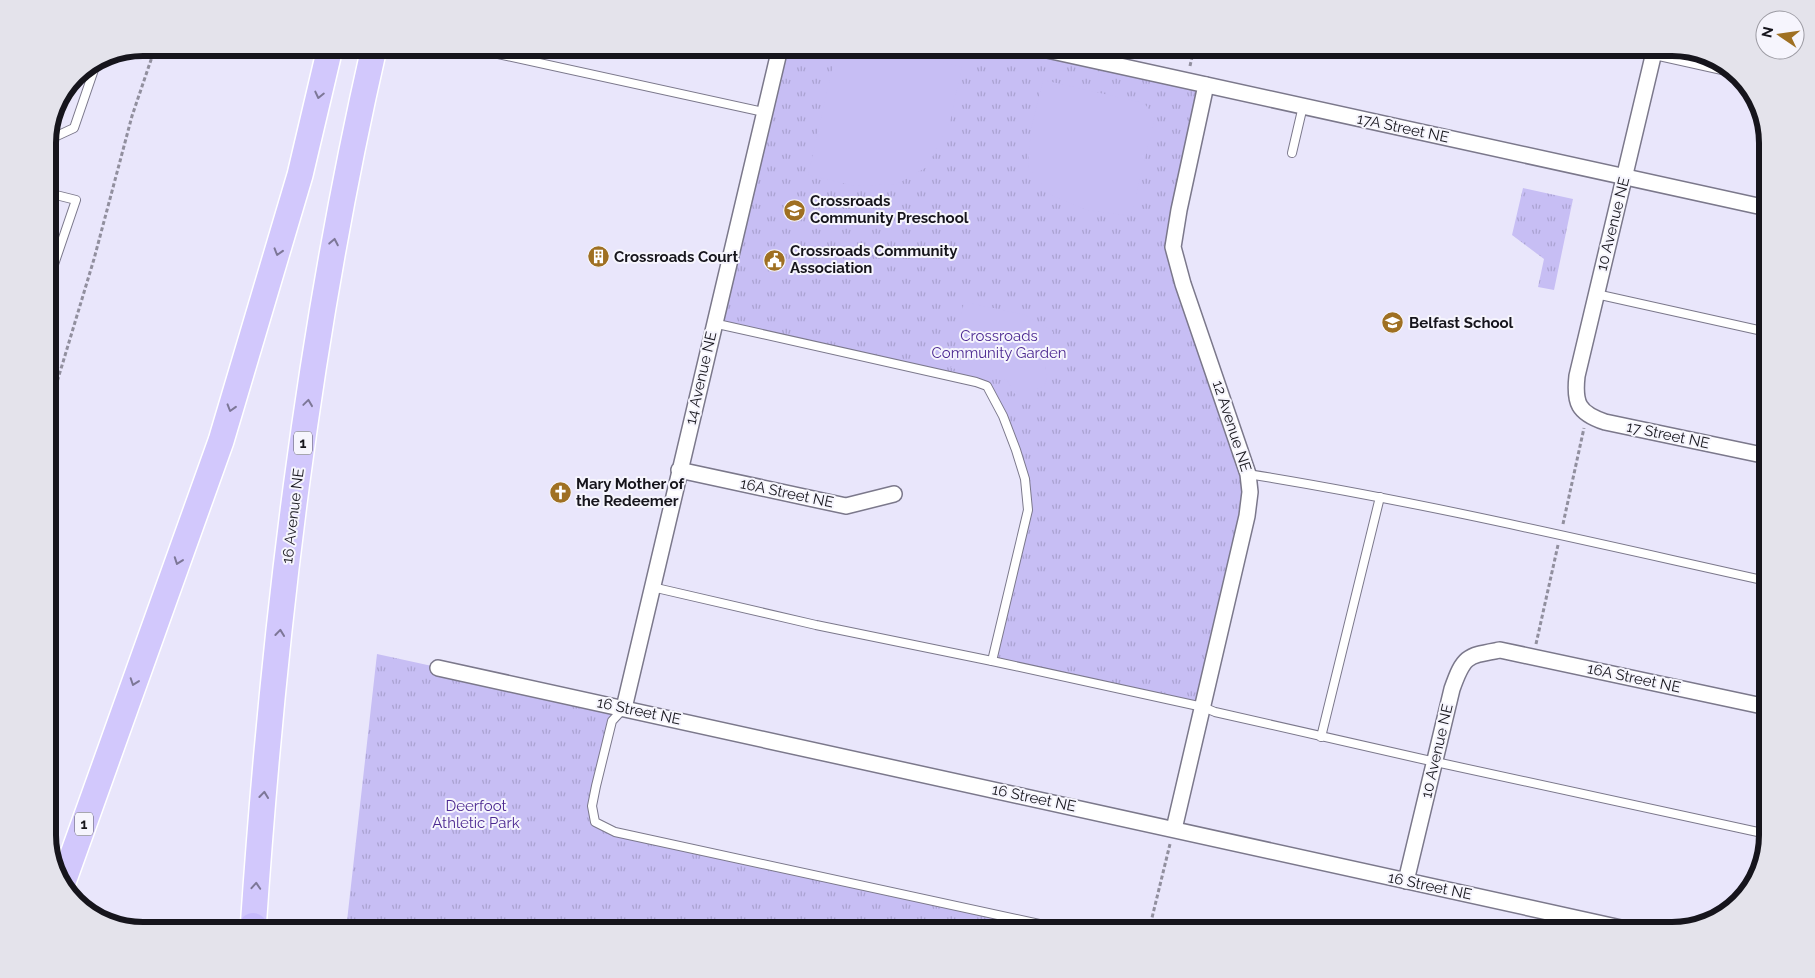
<svg xmlns="http://www.w3.org/2000/svg" width="1815" height="978" font-family="Raleway,sans-serif">
	<style>
		.grass { fill: url(#grass-tufts) }
		.garden { fill: #c7bef4 }
		.lines { fill: none; stroke-linecap: round; stroke-linejoin: round }
		.service-casing { stroke: #7b788b; stroke-width: 10 }
		.minor-casing { stroke: #7b788b; stroke-width: 18 }
		.trunk-casing { stroke: #fff; stroke-width: 28 }
		.motorway-casing { stroke: #fff; stroke-width: 30 }
		.path { stroke: #918f9e; stroke-width: 3; stroke-dasharray: 4 2.5; stroke-linecap: butt }
		.service { stroke: #fff; stroke-width: 8 }
		.minor { stroke: #fff; stroke-width: 15 }
		.trunk { stroke: #d2c8fc; stroke-width: 25 }
		.motorway { stroke: #c6bafc; stroke-width: 28 }
		.oneway { stroke: #7d7797 }
		.labels { text-anchor: middle; dominant-baseline: central; stroke-width: 4; stroke-linejoin: round; paint-order: stroke }
		.shield { fill: #f6f5fd; stroke: #595860; stroke-width: 1 }
		.shield-label { font-size: 14px; font-weight: bold; fill: #16151c }
		.street-label { font-size: 15px; fill: #16151c; stroke: #f6f5fd }
		.poi-label { font-size: 15px; font-weight: bold; fill: #16151c; stroke: #f6f5fd; text-anchor: start }
		.park-label { font-size: 15px; fill: #4c2991; stroke: #f6f5fd }
		.rim { fill: none; stroke: #16151c; stroke-width: 6 }
	</style>
	<defs>
		<pattern id="grass-tufts" width="24" height="20" patternUnits="userSpaceOnUse" patternTransform="scale(1.25)"><rect width="24" height="20" fill="#c7bef4"/><path d="M3 7l-1-3M5 7V3M7 7l1-3M15 17l-1-3M17 17v-4M19 17l1-3" fill="none" stroke="#aaa2d1"/></pattern>
	</defs>
	<rect width="100%" height="100%" fill="#e9e6fb"/>
	<!-- grass -->
	<g class="grass">
		<path d="M780 48H1038L1206 85 1173 247 1248 474 1203 707 992 661 1028 510 1025 479 987 386 713 323Z"/>
		<path d="M1523 188 1573 199 1554 290 1538 287 1544 259 1512 235Z"/>
		<path d="M377 654 624 708 612 721 596 786 595 822 604 827 1067 930H346Z"/>
	</g>
	<!-- garden -->
	<g class="garden">
		<path d="M837 48H886L962 67 950 122 927 167 897 184 855 186 808 175Z"/>
		<path d="M1043 80 1144 103 1155 117 1131 216 1086 210 1051 195 1028 167 1031 128Z"/>
		<path d="M964 302 1026 315 1053 332V345L1045 362 1047 379 1044 386 1036 389 1032 394 1022 399 1016 396 1007 380 992 379 981 374 951 368Z"/>
	</g>
	<g class="lines">
		<defs>
			<g id="service">
				<path d="M490 48 489 52 764 112"/>
				<path d="M1623 48 1731 72"/>
				<path d="M48 140 74 128 97 61"/>
				<path d="M1292 153 1303 106"/>
				<path d="M48 193 76 200 48 282"/>
				<path d="M1596 294 1767 332"/>
				<path d="M713 323 976 382 987 386 1003 416 1016 450 1025 479 1028 510 992 661"/>
				<path d="M1248 474C1423 502 1595 543 1767 581"/>
				<path d="M652 587 816 625 992 661 1203 707 1215 712 1422 759 1767 834"/>
				<path d="M624 708 612 721 596 786 592 806 595 822 615 832 1067 930"/>
				<path d="M1321 737 1380 497"/>
			</g>
			<g id="minor">
				<path d="M1038 48 1767 208"/>
				<path d="M1655 48 1577 376C1574 403 1578 413 1605 422L1767 456"/>
				<path d="M679 470 846 506 894 494"/>
				<path d="M438 668 1630 930"/>
				<path d="M624 708 780 48"/>
				<path d="M1174 829 1247 516 1250 492 1248 474 1183 284 1173 247 1179 210 1206 85"/>
				<path d="M1406 881 1452 689C1464 655 1467 656 1500 650L1767 707"/>
			</g>
			<g id="trunk">
				<path d="M62 885 221 441 300 175 330 48"/>
				<path d="M253 930C273 634 308 337 374 48"/>
			</g>
			<path id="motorway" d="M253 927 254 930"/>
		</defs>
		<!-- service casing -->
		<use href="#service" class="service-casing"/>
		<!-- minor casing -->
		<use href="#minor" class="minor-casing"/>
		<!-- trunk casing -->
		<use href="#trunk" class="trunk-casing"/>
		<!-- motorway casing -->
		<use href="#motorway" class="motorway-casing"/>
		<!-- path -->
		<g class="path">
			<path d="M1190 66 1194 48"/>
			<path d="M48 412 94 259 132 116 155 48"/>
			<path d="M1563 524 1584 428"/>
			<path d="M1536 644 1558 545"/>
			<path d="M1149 930 1170 844"/>
		</g>
		<!-- service -->
		<use href="#service" class="service"/>
		<!-- minor -->
		<use href="#minor" class="minor"/>
		<!-- trunk -->
		<use href="#trunk" class="trunk"/>
		<!-- motorway -->
		<use href="#motorway" class="motorway"/>
	</g>
	<!-- one-way arrows -->
	<defs><path id="oneway-chevron" d="M-2-3.5L2.5 0L-2 3.5" fill="none" stroke-width="1.6" stroke-linecap="round" stroke-linejoin="round" transform="scale(1.25)"/></defs>
	<g class="oneway">
		<use href="#oneway-chevron" transform="translate(319 95) rotate(103)"/>
		<use href="#oneway-chevron" transform="translate(334 242) rotate(-79)"/>
		<use href="#oneway-chevron" transform="translate(278 252) rotate(107)"/>
		<use href="#oneway-chevron" transform="translate(308 403) rotate(-82)"/>
		<use href="#oneway-chevron" transform="translate(231 408) rotate(107)"/>
		<use href="#oneway-chevron" transform="translate(178 561) rotate(110)"/>
		<use href="#oneway-chevron" transform="translate(280 633) rotate(-84)"/>
		<use href="#oneway-chevron" transform="translate(134 682) rotate(109)"/>
		<use href="#oneway-chevron" transform="translate(264 795) rotate(-84)"/>
		<use href="#oneway-chevron" transform="translate(256 886) rotate(-86)"/>
	</g>
	<!-- icons -->
	<defs>
		<symbol id="school-disc" viewBox="-11 -11 22 22"><circle r="9.5" fill="#9f7022" stroke="#f6f5fd"/><path d="M0-5L7-2L0 1L-7-2ZM-4 1L0 2.5L4 1V4Q0 6-4 4Z" fill="#fff"/></symbol>
		<symbol id="building-disc" viewBox="-11 -11 22 22"><circle r="9.5" fill="#9f7022" stroke="#f6f5fd"/><path d="M-4-6H4V6H1V3H-1V6H-4ZM-2.5-4.3h1.7v1.8h-1.7ZM.8-4.3h1.7v1.8H.8ZM-2.5-1h1.7V.8h-1.7ZM.8-1h1.7V.8H.8Z" fill="#fff"/></symbol>
		<symbol id="civic-disc" viewBox="-11 -11 22 22"><circle r="9.5" fill="#9f7022" stroke="#f6f5fd"/><path d="M-.6-6.5H3V-4.5H.6V-3L4-1V1h2V6H-6V1h2V-1L-.6-3ZM-1.2 2.5V6h2.4V2.5Z" fill="#fff"/></symbol>
		<symbol id="church-disc" viewBox="-11 -11 22 22"><circle r="9.5" fill="#9f7022" stroke="#f6f5fd"/><path d="M-1.2-6h2.4v3.5h3.3v2.4h-3.3V6h-2.4V-.1h-3.3v-2.4h3.3Z" fill="#fff"/></symbol>
	</defs>
	<g fill-rule="evenodd">
		<use href="#school-disc" x="782" y="198" width="25" height="25"/>
		<use href="#building-disc" x="586" y="244" width="25" height="25"/>
		<use href="#civic-disc" x="762" y="248" width="25" height="25"/>
		<use href="#school-disc" x="1380" y="310" width="25" height="25"/>
		<use href="#church-disc" x="548" y="480" width="25" height="25"/>
	</g>
	<g class="labels">
		<!-- shield labels -->
		<g class="shield">
			<rect x="294" y="431.5" width="18" height="23" rx="4"/>
			<rect x="75" y="812.5" width="18" height="23" rx="4"/>
		</g>
		<g class="shield-label">
			<text x="303" y="443">1</text>
			<text x="84" y="824">1</text>
		</g>
		<!-- street labels -->
		<g class="street-label">
			<text transform="translate(1403 128) rotate(12)">17A Street NE</text>
			<text transform="translate(1613 224) rotate(-76)">10 Avenue NE</text>
			<text transform="translate(701 378) rotate(-77)">14 Avenue NE</text>
			<text transform="translate(1232 426) rotate(72)">12 Avenue NE</text>
			<text transform="translate(1668 435) rotate(12)">17 Street NE</text>
			<text transform="translate(787 493) rotate(12)">16A Street NE</text>
			<text transform="translate(293 516) rotate(-83)">16 Avenue NE</text>
			<text transform="translate(1634 678) rotate(12)">16A Street NE</text>
			<text transform="translate(639 711) rotate(12)">16 Street NE</text>
			<text transform="translate(1437 751) rotate(-77)">10 Avenue NE</text>
			<text transform="translate(1034 798) rotate(12)">16 Street NE</text>
			<text transform="translate(1430 886) rotate(12)">16 Street NE</text>
		</g>
		<!-- poi labels -->
		<g class="poi-label">
			<text x="810" y="201">Crossroads<tspan x="810" dy="17">Community Preschool</tspan></text>
			<text x="790" y="251">Crossroads Community<tspan x="790" dy="17">Association</tspan></text>
			<text x="614" y="257">Crossroads Court</text>
			<text x="1409" y="323">Belfast School</text>
			<text x="576" y="484">Mary Mother of<tspan x="576" dy="17">the Redeemer</tspan></text>
		</g>
		<!-- park labels -->
		<g class="park-label">
			<text x="999" y="336">Crossroads<tspan x="999" dy="17">Community Garden</tspan></text>
			<text x="476" y="806">Deerfoot<tspan x="476" dy="17">Athletic Park</tspan></text>
		</g>
	</g>
	<!-- crop -->
	<path d="M0 0H1815V978H0ZM143 56H1672A87 87 0 0 1 1759 143V835A87 87 0 0 1 1672 922H143A87 87 0 0 1 56 835V143A87 87 0 0 1 143 56Z" fill="#e4e3eb" fill-rule="evenodd"/>
	<path class="rim" d="M143 56H1672A87 87 0 0 1 1759 143V835A87 87 0 0 1 1672 922H143A87 87 0 0 1 56 835V143A87 87 0 0 1 143 56Z"/>
	<!-- north arrow -->
	<g transform="translate(1780 35) rotate(283)"><circle r="24" fill="#f6f5fd" stroke="#9c9ba3"/>
	<path d="M0-4L9 19L0 12L-9 19Z" fill="#9f7022"/>
	<text y="-8" font-size="14" font-weight="bold" text-anchor="middle" fill="#16151c">N</text>
	</g>
</svg>
